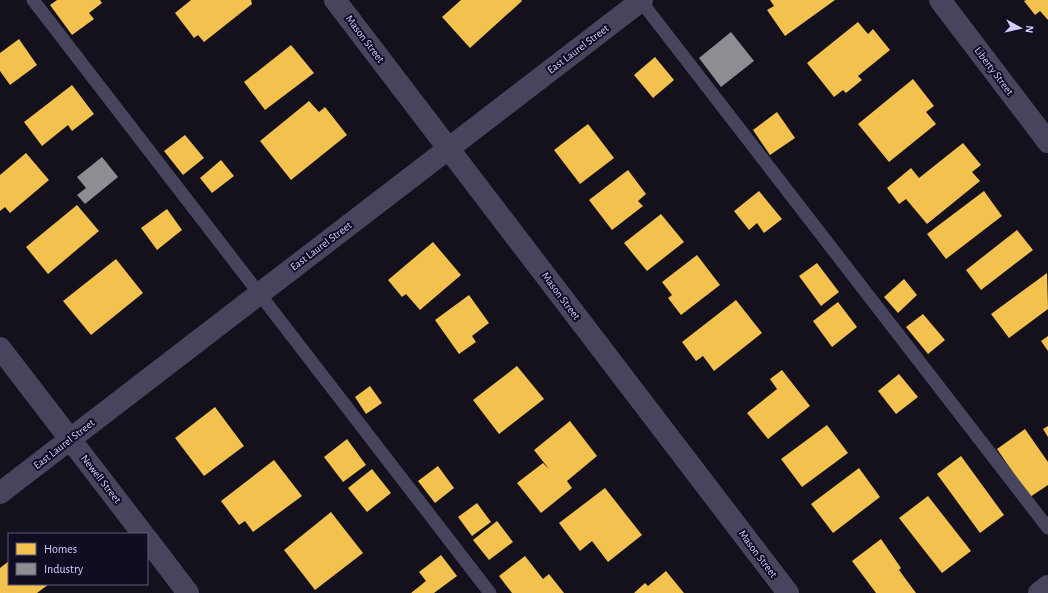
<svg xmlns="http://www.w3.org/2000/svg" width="1048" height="593" font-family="'Alegreya Sans',sans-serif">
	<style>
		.homes { fill: #f2c14e }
		.industry { fill: #8d8d92 }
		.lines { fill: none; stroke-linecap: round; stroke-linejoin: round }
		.lane { stroke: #47455e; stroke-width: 13 }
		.street { stroke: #47455e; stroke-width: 22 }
		.labels { text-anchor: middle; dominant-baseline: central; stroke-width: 4; stroke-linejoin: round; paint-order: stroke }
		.street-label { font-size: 11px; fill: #d3cdff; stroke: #100c22 }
	</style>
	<rect width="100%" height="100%" fill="#14111d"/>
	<!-- homes -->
	<g class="homes">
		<path d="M57 0H100L102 3 89 13 94 19 72 35 50 5Z"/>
		<path d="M191 0H251L252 4 204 42 198 35 194 38 175 13Z"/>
		<path d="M461 0H521L522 1 470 48 442 17Z"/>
		<path d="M770 0H835L785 36 767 10 774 6Z"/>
		<path d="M1026 0H1048V20L1040 11 1035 15 1024 1Z"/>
		<path d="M858 22 868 34 873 29 890 50 858 76 862 80 846 93 843 90 834 97 807 63Z"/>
		<path d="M19 39 37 65 10 85 0 71V53Z"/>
		<path d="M291 45 314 73 265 110 244 82Z"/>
		<path d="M655 57 674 80 653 98 634 75Z"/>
		<path d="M913 79 934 106 926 112 936 124 889 162 858 124Z"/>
		<path d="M72 85 94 114 72 131 68 125 42 146 24 122Z"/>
		<path d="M309 101 319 112 325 107 347 135 291 180 260 141Z"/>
		<path d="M777 112 795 138 770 155 753 130Z"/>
		<path d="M588 124 614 158 580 184 554 150Z"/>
		<path d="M185 135 204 158 183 175 164 151Z"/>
		<path d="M963 143 981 165 972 172 980 181 927 224 906 199 899 204 887 188 911 168 919 178Z"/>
		<path d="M26 153 49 180 10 213 5 207 0 211V175Z"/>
		<path d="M221 160 234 176 212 193 200 178Z"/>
		<path d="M628 170 646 194 638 201 643 206 612 230 589 200Z"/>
		<path d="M759 191 782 219 764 233 757 223 749 230 734 211Z"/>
		<path d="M984 191 1002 216 946 259 927 234Z"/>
		<path d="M77 205 99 231 48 274 26 247Z"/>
		<path d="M167 209 182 230 157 250 141 228Z"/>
		<path d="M661 214 684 242 647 271 624 243Z"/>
		<path d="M1017 230 1033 250 981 290 966 270Z"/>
		<path d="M433 242 461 275 420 310 406 294 402 297 388 280Z"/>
		<path d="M697 255 720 285 681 315 668 298 672 295 662 282Z"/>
		<path d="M116 259 143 293 91 335 63 301Z"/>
		<path d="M817 263 839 292 821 306 799 276Z"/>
		<path d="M1047 273 1048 309 1009 338 991 314Z"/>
		<path d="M904 279 917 295 898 313 884 297Z"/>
		<path d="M469 295 489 323 472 336 476 342 459 354 435 320Z"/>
		<path d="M736 300 762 333 714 371 703 356 696 361 682 342Z"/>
		<path d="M838 302 857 327 832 347 813 321Z"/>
		<path d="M923 314 945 340 928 354 906 327Z"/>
		<path d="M1048 336V351L1041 341Z"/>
		<path d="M517 366 544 399 499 434 473 400Z"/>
		<path d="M782 370 810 406 768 439 747 413 777 389 770 379Z"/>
		<path d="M899 374 918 397 896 414 878 391Z"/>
		<path d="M370 386 382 403 366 414 355 397Z"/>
		<path d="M215 407 244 446 204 476 175 438Z"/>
		<path d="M570 421 597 456 567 481 572 488 541 513 517 483 543 463 549 469 534 450Z"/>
		<path d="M827 425 848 453 802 487 781 459Z"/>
		<path d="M1048 426V437L1043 429Z"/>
		<path d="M1025 429 1048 462V485L1030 497 997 449Z"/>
		<path d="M347 439 366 465 343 482 324 457Z"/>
		<path d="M961 456 1004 515 980 533 937 474Z"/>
		<path d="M274 460 302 496 253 532 245 521 239 525 221 501Z"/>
		<path d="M438 466 454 488 435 503 418 481Z"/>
		<path d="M859 468 880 497 833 533 811 504Z"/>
		<path d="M372 469 391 493 367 512 348 488Z"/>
		<path d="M605 488 642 535 608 562 592 541 580 551 559 523Z"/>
		<path d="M928 496 971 551 942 573 899 518Z"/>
		<path d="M477 503 491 522 472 536 458 517Z"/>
		<path d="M331 512 363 553 315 590 284 550Z"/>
		<path d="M497 521 513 542 489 560 473 540Z"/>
		<path d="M881 539 901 568 899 570 916 593H876L852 561Z"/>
		<path d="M441 555 457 576 434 593H411L426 581 419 572Z"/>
		<path d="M525 556 543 579 549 574 564 593H512L499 576Z"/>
		<path d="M9 561V584H49L37 593H0V568Z"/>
		<path d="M666 571 684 593H634L645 583 648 586Z"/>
	</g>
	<!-- industry -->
	<g class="industry">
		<path d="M731 32 754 61 721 87 699 58Z"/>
		<path d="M102 157 118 177 85 204 77 195 86 188 77 177Z"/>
	</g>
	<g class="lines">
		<!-- lane -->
		<g class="lane">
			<path d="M33 0 490 593"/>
			<path d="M640 0 1048 528"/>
		</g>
		<!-- street -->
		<g class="street">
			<path d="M335 0 788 593"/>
			<path d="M940 0 1048 142"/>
			<path d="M0 348 143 534"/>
			<path d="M0 493 642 0"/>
			<path d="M147 539 188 593"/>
			<path d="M1039 593 1048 586"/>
		</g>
	</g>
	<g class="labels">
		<!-- street labels -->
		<g class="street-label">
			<text transform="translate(365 39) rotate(53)">Mason Street</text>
			<text transform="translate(578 49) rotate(-37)">East Laurel Street</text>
			<text transform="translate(994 71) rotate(53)">Liberty Street</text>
			<text transform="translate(321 246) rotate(-37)">East Laurel Street</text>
			<text transform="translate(561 296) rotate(53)">Mason Street</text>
			<text transform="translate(64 444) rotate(-38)">East Laurel Street</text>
			<text transform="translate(101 479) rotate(52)">Newell Street</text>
			<text transform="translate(758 554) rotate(53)">Mason Street</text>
		</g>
	</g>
	<!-- legend -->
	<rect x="8" y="533" width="140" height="52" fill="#100c22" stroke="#5e597a"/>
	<rect x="16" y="543" width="20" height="12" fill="#f2c14e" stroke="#5e597a"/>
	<text x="44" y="553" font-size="12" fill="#d3cdff">Homes</text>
	<rect x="16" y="563" width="20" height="12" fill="#8d8d92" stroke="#5e597a"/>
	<text x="44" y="573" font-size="12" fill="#d3cdff">Industry</text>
	<!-- north arrow -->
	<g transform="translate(1020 28) rotate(98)" stroke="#100c22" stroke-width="3" paint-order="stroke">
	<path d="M0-3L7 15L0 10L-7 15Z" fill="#d3cdff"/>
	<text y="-6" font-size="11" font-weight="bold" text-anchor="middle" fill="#d3cdff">N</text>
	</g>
</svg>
